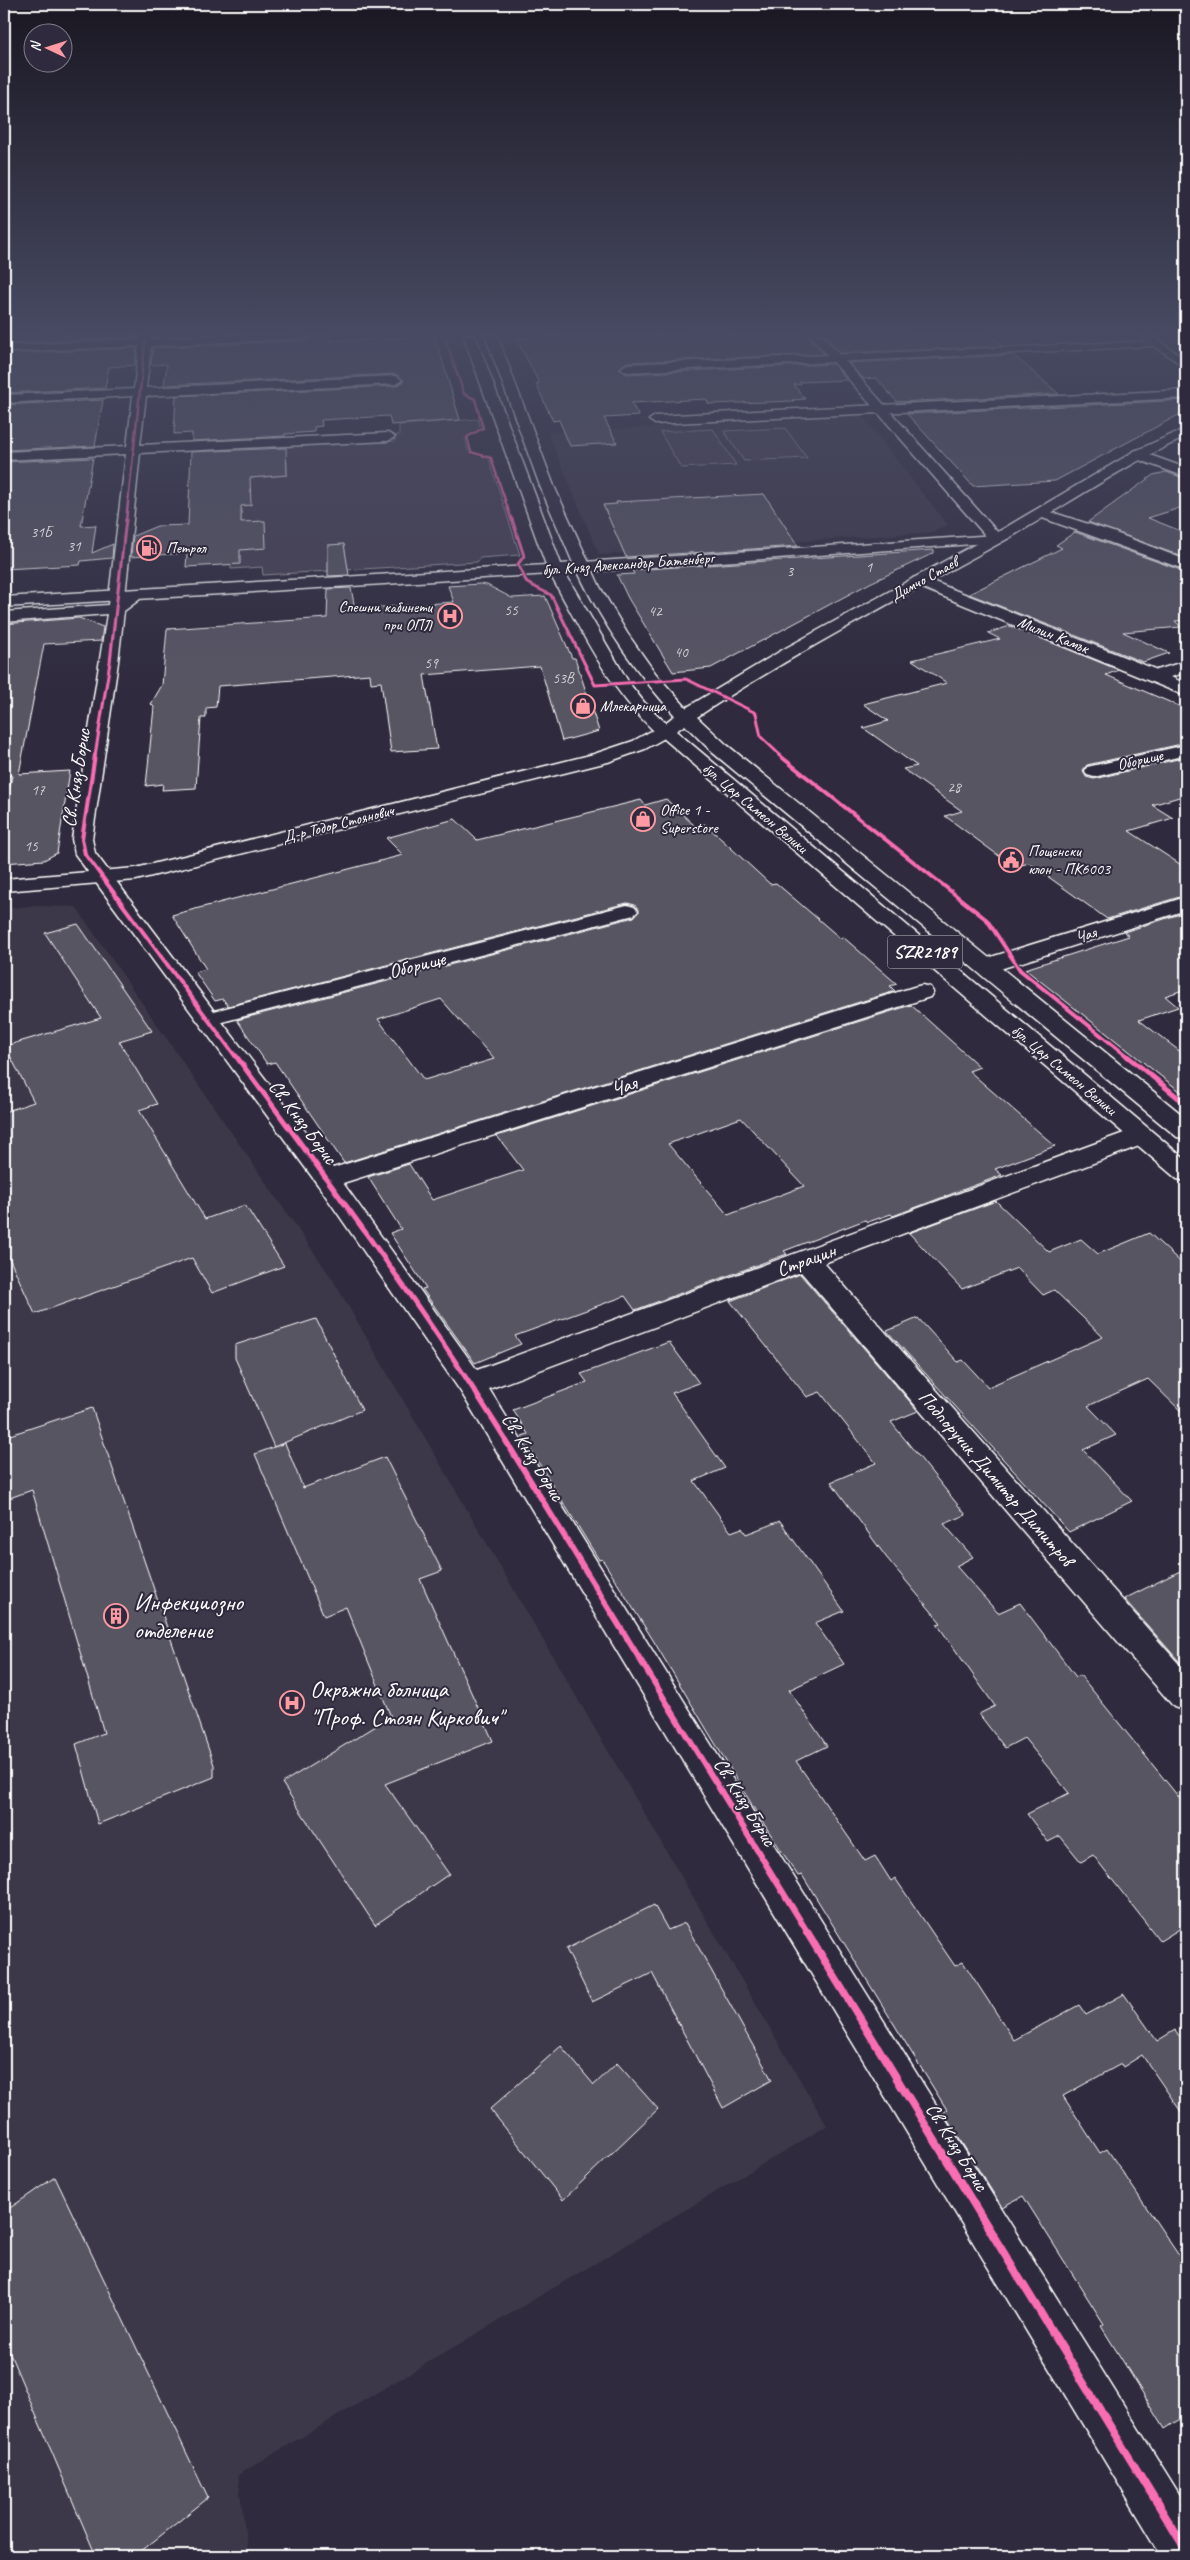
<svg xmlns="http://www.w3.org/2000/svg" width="1190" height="2560" font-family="Caveat,sans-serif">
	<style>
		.built { fill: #3c3749 }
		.green { fill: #464152; stroke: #a2a0a8 }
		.building { fill: #595564; stroke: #fff; fill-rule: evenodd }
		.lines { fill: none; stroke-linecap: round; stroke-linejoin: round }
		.street-casing { stroke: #fff; stroke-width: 3 }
		.secondary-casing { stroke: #fff; stroke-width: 3 }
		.primary-casing { stroke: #fff; stroke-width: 3 }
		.street { fill: #2f2a3d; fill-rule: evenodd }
		.secondary { fill: #2f2a3d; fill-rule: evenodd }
		.primary { fill: #2f2a3d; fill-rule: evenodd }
		.cycleway-far5-casing { stroke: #2f2a3d; stroke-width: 4 }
		.cycleway-far4-casing { stroke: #2f2a3d; stroke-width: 5 }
		.cycleway-far3-casing { stroke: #2f2a3d; stroke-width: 6 }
		.cycleway-far2-casing { stroke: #2f2a3d; stroke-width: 8 }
		.cycleway-far1-casing { stroke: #2f2a3d; stroke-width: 9 }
		.cycleway-casing { stroke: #2f2a3d; stroke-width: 11 }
		.cycleway-far5 { stroke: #f96db3; stroke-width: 2.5 }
		.cycleway-far4 { stroke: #f96db3; stroke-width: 3 }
		.cycleway-far3 { stroke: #f96db3; stroke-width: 4 }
		.cycleway-far2 { stroke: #f96db3; stroke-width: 5 }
		.cycleway-far1 { stroke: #f96db3; stroke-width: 6 }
		.cycleway { stroke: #f96db3; stroke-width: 8 }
		.labels { text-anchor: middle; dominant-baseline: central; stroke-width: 4; stroke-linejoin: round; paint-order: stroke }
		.far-number-label { font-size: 15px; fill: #d6d4d8 }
		.far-poi-label { font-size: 16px; fill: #fff; stroke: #2f2a3d; text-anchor: start }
		.far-street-label { font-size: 16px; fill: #fff; stroke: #2f2a3d }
		.shield { fill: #2f2a3d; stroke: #c1bfc5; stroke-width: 1 }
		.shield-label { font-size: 19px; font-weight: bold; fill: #fff }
		.street-label { font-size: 20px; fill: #fff; stroke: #2f2a3d }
		.near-poi-label { font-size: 24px; fill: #fff; stroke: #2f2a3d; text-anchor: start }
	</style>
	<rect width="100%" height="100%" fill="#2f2a3d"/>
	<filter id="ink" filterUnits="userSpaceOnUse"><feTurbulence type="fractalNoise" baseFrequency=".02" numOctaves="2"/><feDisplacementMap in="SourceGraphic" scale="10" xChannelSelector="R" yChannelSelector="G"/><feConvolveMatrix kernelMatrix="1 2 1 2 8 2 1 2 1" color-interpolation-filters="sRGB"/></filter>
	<g filter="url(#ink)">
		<!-- built -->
		<g class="built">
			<path d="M861 415 948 525 933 532 599 555 548 433Z"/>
			<path d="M38 906 76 907 333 1280 827 2126 238 2475 248 2556H4V908Z"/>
		</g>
		<!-- green -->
		<g class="green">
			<path d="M478 419 481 429 465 437 468 451 489 459 520 555 480 558 477 562 263 575 262 567 231 569V534L241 533V506L250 478 287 475V462H282L281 446 395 441 394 436 399 435V425Z"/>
			<path d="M785 428 807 458 744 461 724 431Z"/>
			<path d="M713 429 736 465 681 468 660 432Z"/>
		</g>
		<!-- building -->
		<g class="building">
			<path d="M4 335H138V337L4 344Z"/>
			<path d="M314 335H330V341L435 336 460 420 391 425 389 416 321 420 322 426 314 427V432L285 434V436L192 441V433L174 434 176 396 396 386 404 381 396 374 164 385 167 364 151 365 153 348 307 340Z"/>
			<path d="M575 335H808L824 354 627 362 619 369 627 374 833 364 847 380 800 382 801 384 794 385 805 399 792 400 794 401 709 404 706 399 631 403 639 416 604 418 617 443 570 446 559 420 553 421 536 384 539 383 516 338Z"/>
			<path d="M825 335H991L1003 346 840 353Z"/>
			<path d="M137 348 135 365 109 367 105 388 4 393V354Z"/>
			<path d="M1013 355 1059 394 897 402 876 378 864 379 849 363Z"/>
			<path d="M103 400 95 446 4 450V405Z"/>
			<path d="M1186 400V411L1055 481 973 486 907 414Z"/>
			<path d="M286 448 287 475 250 478 251 505 241 506V522L265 521 266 548 240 550V564L186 567 187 553 131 557 133 536 157 526 188 525 191 452Z"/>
			<path d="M93 458 81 526 96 525 92 553 113 544 112 558 81 561 80 565 4 569V462Z"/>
			<path d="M1166 472 1186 479V506L1148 518 1186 533V558L1088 522 1153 475Z"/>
			<path d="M764 494 798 546 626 557 603 505 617 504 616 502Z"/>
			<path d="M1075 532 1186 572V620L1175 621 1181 627 1123 632 1169 653 1143 662 969 594 1062 548 1056 545Z"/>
			<path d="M344 544 349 575 328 576V545Z"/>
			<path d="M934 550V553L870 583 711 668 673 672 628 598 617 575 634 574 632 570Z"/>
			<path d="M480 584 487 585 512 598 545 596 572 658H575L599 731 562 741 540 666 424 675 437 749 391 752 381 682 371 683 370 674 218 686 216 707 206 708V718H201L196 788 162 790 163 784 146 786 154 707 151 704 162 685 167 629 327 618 328 589 351 588 355 609 454 602 448 586Z"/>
			<path d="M79 618 103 627 101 641 44 644 19 774 70 771 57 853 44 860 4 863V815L12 776 4 775V624Z"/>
			<path d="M1010 626 1119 670 1106 675 1186 709V743L1087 765 1083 770 1086 777 1094 779 1186 757V795L1152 805 1173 818 1129 831 1186 868V895L1107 919 1029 863 1014 867 945 816 962 811 903 769 917 766 863 728 888 721 863 704 947 683 912 660 1000 639 988 633Z"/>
			<path d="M666 799 695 826 705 824 770 884 776 883 840 938 843 937 897 984 890 986 895 991 344 1163 275 1062 267 1064 237 1020 634 917 639 910 635 905 627 903 228 1006 223 999 215 1001 195 972 206 969 172 915 403 855 386 838 455 819 477 840 641 800 645 805ZM441 999 494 1059 424 1080 378 1019Z"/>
			<path d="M1186 912V989L1165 996 1178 1007 1139 1020 1186 1056V1096L1025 969 1129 936 1124 932Z"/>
			<path d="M78 924 152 1031 119 1041 157 1104 139 1110 205 1219 245 1205 284 1266 212 1293 192 1258 35 1314 4 1247V1112L34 1102 5 1046 101 1018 45 933Z"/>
			<path d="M911 1005 980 1067 969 1071 1055 1146 995 1169 1002 1175 893 1216 891 1214 868 1222 865 1220 784 1251 787 1254 635 1310 625 1296 515 1336 521 1344 475 1363 422 1289 426 1288 390 1233 401 1229 368 1177 409 1164 432 1200 523 1170 497 1136ZM741 1118 804 1186 728 1215 668 1144Z"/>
			<path d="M996 1201 1049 1252 1081 1239 1098 1254 1149 1233 1186 1267V1416L1148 1379 1088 1406 1116 1435 1083 1450 1132 1501 1069 1532 887 1331 918 1318 958 1362 963 1360 988 1387 1103 1337 1054 1290 1043 1295 1017 1268 962 1289 909 1233Z"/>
			<path d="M800 1274 918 1411 891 1422 966 1515 944 1524 973 1557 956 1566 998 1613 1020 1603 1076 1677 1080 1675 1186 1806V1925L1160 1941 1093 1855 1081 1862 1060 1836 1048 1842 1027 1814 1069 1793 1024 1738 1005 1748 979 1714 995 1706 937 1624 941 1623 886 1557 831 1482 876 1463 820 1392 807 1397 730 1301Z"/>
			<path d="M316 1319 362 1410 274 1447 235 1358V1345Z"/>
			<path d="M669 1342 699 1383 672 1393 725 1468 694 1481 731 1532 742 1528 746 1534 780 1521 844 1611 815 1623 844 1664 789 1690 827 1746 796 1761 865 1861 875 1856 891 1881 895 1878 955 1966 963 1962 1014 2040 1079 2005 1086 2015 1124 1994 1157 2041 1175 2030 1186 2045V2119L1142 2055 1123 2067 1121 2064 1063 2096 1100 2153 1107 2149 1186 2266V2415L1165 2429 1101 2326 1104 2324 1023 2196 1002 2207 943 2113 947 2110 802 1875 798 1876 760 1818 653 1640 602 1559 599 1560 522 1436 528 1434 513 1410 587 1382 581 1374Z"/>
			<path d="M92 1408 214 1765V1777L98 1824 76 1744 104 1733 32 1490 4 1500V1437Z"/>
			<path d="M285 1443 303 1488 385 1457 442 1571 420 1579 493 1741 385 1784 449 1874 375 1925 282 1783 391 1717 346 1607 324 1616 255 1454Z"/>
			<path d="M1186 1568V1669L1124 1599Z"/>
			<path d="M654 1905 668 1930 685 1923 772 2080 723 2108 652 1973 592 2002 566 1949Z"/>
			<path d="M561 2046 594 2085 617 2063 658 2109 563 2200 490 2109Z"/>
			<path d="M55 2177 208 2498 135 2556H96L4 2340V2212Z"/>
		</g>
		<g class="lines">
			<defs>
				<g id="street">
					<path d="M140 335H152L151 339 225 335H312L307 338 151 346 146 388 396 376 402 380 396 384 146 396 140 445 388 433 395 437 388 441 140 453 125 596 132 594 140 599 124 611 118 662 92 839 95 853 214 1011 627 905 634 907 638 911 634 915 222 1022 333 1168 914 987 922 985 930 987 933 992 930 997 343 1183 477 1370 1132 1130 1141 1128 1150 1130 1154 1136 1150 1142 824 1263 1186 1672V1711L1174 1707 801 1272 489 1389 1186 2505V2556H1162L461 1392 318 1185 75 854 72 839 107 614 4 622V612L108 605 126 454 4 460V452L127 446 133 396 4 403V395L134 389 139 346 4 352V346L140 339Z"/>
					<path d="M1154 341 1160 344 1158 346 627 372 621 368 627 364Z"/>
					<path d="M1186 390V398L655 424 649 420 655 416Z"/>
					<path d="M1136 450 1186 468V477L1131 457 1129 454Z"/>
					<path d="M1042 509 1113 532 1186 560V570L1037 516 1035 513Z"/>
					<path d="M996 535 1001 536 1003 539 1001 542 583 572 575 567 583 562Z"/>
					<path d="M919 576 1157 670 1186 661V672L1171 677 1186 684V696L913 584 911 581 913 578Z"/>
					<path d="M1186 745V755L1094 777 1087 775 1085 771 1087 767Z"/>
					<path d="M1186 897V910L994 971 986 973 978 971 975 966 978 961Z"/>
				</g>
				<g id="secondary">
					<path d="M463 335H475L561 564 573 563 540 486 485 335H497L554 486 600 587 627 633 656 674 694 716 691 720H679C638 675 604 627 578 572L565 573 629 683 644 702 670 727 673 731 670 735 645 749 608 762 136 880 4 891V879L136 868 594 754 633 741 653 730C606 685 581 630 550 574L4 607V597L546 565Z"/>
					<path d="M810 335H822L1001 536 1003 539 1001 542H991Z"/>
					<path d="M1138 335H1151L1186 360V368Z"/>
				</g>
				<path id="primary" d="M1186 428V437C1124 465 1068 504 1009 538 904 596 797 651 697 717L727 745 1186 1118V1139L1177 1137 713 753 685 725 676 731 1186 1160V1181L1177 1179 655 731 679 712 784 649 1003 529 1135 451Z"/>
			</defs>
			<!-- street casing -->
			<use href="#street" class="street-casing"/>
			<!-- secondary casing -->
			<use href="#secondary" class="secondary-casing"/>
			<!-- primary casing -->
			<use href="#primary" class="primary-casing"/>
			<!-- street -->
			<use href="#street" class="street"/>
			<!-- secondary -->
			<use href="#secondary" class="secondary"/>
			<!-- primary -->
			<use href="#primary" class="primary"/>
			<defs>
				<g id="cycleway-far5">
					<path d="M444 335 464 394 475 399 483 428 467 437 471 452 491 458 512 521"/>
					<path d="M126 521 146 335"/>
				</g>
				<g id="cycleway-far4">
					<path d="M512 519 524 556 518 564 527 583 551 595 595 685 686 679 756 713 761 737 781 756"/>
					<path d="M95 756 110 662 126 519"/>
				</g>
				<g id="cycleway-far3">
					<path d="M95 755 82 839 85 854 236 1057"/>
					<path d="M779 755 987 920 1020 970 1128 1057"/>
				</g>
				<g id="cycleway-far2">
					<path d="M236 1056C329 1182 424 1308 507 1442"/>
					<path d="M1127 1056 1186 1104"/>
				</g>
				<path id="cycleway-far1" d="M506 1441 808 1933"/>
				<path id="cycleway" d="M807 1932 1186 2550"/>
			</defs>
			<!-- cycleway-far5 casing -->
			<use href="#cycleway-far5" class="cycleway-far5-casing"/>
			<!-- cycleway-far4 casing -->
			<use href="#cycleway-far4" class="cycleway-far4-casing"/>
			<!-- cycleway-far3 casing -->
			<use href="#cycleway-far3" class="cycleway-far3-casing"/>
			<!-- cycleway-far2 casing -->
			<use href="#cycleway-far2" class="cycleway-far2-casing"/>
			<!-- cycleway-far1 casing -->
			<use href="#cycleway-far1" class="cycleway-far1-casing"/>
			<!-- cycleway casing -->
			<use href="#cycleway" class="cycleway-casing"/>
			<!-- cycleway-far5 -->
			<use href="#cycleway-far5" class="cycleway-far5"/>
			<!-- cycleway-far4 -->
			<use href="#cycleway-far4" class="cycleway-far4"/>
			<!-- cycleway-far3 -->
			<use href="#cycleway-far3" class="cycleway-far3"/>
			<!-- cycleway-far2 -->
			<use href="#cycleway-far2" class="cycleway-far2"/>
			<!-- cycleway-far1 -->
			<use href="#cycleway-far1" class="cycleway-far1"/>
			<!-- cycleway -->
			<use href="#cycleway" class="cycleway"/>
		</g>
	</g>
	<!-- sky -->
	<linearGradient id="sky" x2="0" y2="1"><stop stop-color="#1a1722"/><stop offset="0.48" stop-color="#474a62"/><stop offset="1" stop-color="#474a62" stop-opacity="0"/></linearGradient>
	<rect width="1190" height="694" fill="url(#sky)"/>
	<!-- icons -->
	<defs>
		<symbol id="fuel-ring" viewBox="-11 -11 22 22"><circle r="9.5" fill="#2f2a3d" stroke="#ff9aa2" stroke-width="1.5"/><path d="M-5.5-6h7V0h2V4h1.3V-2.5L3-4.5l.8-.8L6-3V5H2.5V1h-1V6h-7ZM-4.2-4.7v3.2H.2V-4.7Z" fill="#ff9aa2"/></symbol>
		<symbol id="hospital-ring" viewBox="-11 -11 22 22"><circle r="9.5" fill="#2f2a3d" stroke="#ff9aa2" stroke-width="1.5"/><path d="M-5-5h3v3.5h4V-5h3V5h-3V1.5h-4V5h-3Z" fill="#ff9aa2"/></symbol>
		<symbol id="shop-ring" viewBox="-11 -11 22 22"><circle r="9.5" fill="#2f2a3d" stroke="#ff9aa2" stroke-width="1.5"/><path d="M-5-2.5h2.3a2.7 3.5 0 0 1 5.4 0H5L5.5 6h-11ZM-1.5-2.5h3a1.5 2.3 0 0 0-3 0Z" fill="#ff9aa2"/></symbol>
		<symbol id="civic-ring" viewBox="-11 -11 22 22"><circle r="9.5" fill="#2f2a3d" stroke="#ff9aa2" stroke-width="1.5"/><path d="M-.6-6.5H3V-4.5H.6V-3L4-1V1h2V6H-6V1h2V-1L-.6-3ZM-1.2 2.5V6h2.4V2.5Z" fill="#ff9aa2"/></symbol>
		<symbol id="building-ring" viewBox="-11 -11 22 22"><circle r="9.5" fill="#2f2a3d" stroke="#ff9aa2" stroke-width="1.5"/><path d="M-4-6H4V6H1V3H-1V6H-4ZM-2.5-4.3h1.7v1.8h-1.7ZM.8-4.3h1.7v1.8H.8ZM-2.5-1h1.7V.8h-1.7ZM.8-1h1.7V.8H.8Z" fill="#ff9aa2"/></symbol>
	</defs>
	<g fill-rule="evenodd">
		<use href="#fuel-ring" x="135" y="534" width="28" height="28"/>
		<use href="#hospital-ring" x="436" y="602" width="28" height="28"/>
		<use href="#shop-ring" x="569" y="692" width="28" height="28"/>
		<use href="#shop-ring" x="629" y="805" width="28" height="28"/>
		<use href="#civic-ring" x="997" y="846" width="28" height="28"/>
		<use href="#building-ring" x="102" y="1602" width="28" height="28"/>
		<use href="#hospital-ring" x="278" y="1689" width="28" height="28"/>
	</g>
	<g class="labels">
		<!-- far-number labels -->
		<g class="far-number-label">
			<text x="41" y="532">31Б</text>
			<text x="74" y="546">31</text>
			<text x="869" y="567">1</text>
			<text x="790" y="571">3</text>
			<text x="511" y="610">55</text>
			<text x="655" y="611">42</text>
			<text x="681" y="652">40</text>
			<text x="431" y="663">59</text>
			<text x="563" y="678">53В</text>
			<text x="954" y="787">28</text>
			<text x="38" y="790">17</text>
			<text x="31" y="846">15</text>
		</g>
		<!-- far-poi labels -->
		<g class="far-poi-label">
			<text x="166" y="548">Петрол</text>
			<text x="432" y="607" text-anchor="end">Спешни кабинети<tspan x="432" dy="18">при ОПЛ</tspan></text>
			<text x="600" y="706">Млекарница</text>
			<text x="660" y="810">Office 1 -<tspan x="660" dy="18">Superstore</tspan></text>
			<text x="1028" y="851">Пощенски<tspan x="1028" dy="18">клон - ПК6003</tspan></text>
		</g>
		<!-- far-street labels -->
		<g class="far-street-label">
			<text transform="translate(628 564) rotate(-4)">бул. Княз Александър Батенберг</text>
			<text transform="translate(924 579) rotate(-29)">Димчо Стаев</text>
			<text transform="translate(1053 635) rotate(22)">Милин Камък</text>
			<text transform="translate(1140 760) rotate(-13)">Оборище</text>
			<text transform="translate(755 808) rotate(40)">бул. Цар Симеон Велики</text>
			<text transform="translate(338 824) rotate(-14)">Д-р Тодор Стоянович</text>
			<text transform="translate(1086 935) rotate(-18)">Чая</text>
			<text transform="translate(1064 1070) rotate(40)">бул. Цар Симеон Велики</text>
		</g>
		<!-- shield labels -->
		<rect class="shield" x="887.5" y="935.5" width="75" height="33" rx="4"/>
		<g class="shield-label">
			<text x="925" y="952">SZR2189</text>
		</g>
		<!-- street labels -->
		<g class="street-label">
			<text transform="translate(76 778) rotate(-81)">Св. Княз Борис</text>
			<text transform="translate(417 965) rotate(-14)">Оборище</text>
			<text transform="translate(624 1086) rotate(-17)">Чая</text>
			<text transform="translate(303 1122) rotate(53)">Св. Княз Борис</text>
			<text transform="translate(806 1260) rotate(-20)">Страцин</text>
			<text transform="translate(533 1457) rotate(58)">Св. Княз Борис</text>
			<text transform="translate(996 1478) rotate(49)">Подпоручик Димитър Димитров</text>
			<text transform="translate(745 1802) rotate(58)">Св. Княз Борис</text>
			<text transform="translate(957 2147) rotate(58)">Св. Княз Борис</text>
		</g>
		<!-- near-poi labels -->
		<g class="near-poi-label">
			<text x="134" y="1602">Инфекциозно<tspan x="134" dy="28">отделение</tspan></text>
			<text x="310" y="1689">Окръжна болница<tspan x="310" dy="28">"Проф. Стоян Киркович"</tspan></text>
		</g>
	</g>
	<!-- margin -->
	<rect width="1190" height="2560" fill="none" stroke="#2f2a3d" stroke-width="20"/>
	<rect x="10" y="10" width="1170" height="2540" fill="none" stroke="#fff" stroke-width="2" filter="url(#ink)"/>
	<!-- north arrow -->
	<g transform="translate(48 48) rotate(274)"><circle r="24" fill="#2f2a3d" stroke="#827f8b"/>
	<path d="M0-4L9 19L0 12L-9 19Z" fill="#ff9aa2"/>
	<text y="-8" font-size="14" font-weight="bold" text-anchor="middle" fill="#ffffff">N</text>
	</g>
</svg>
